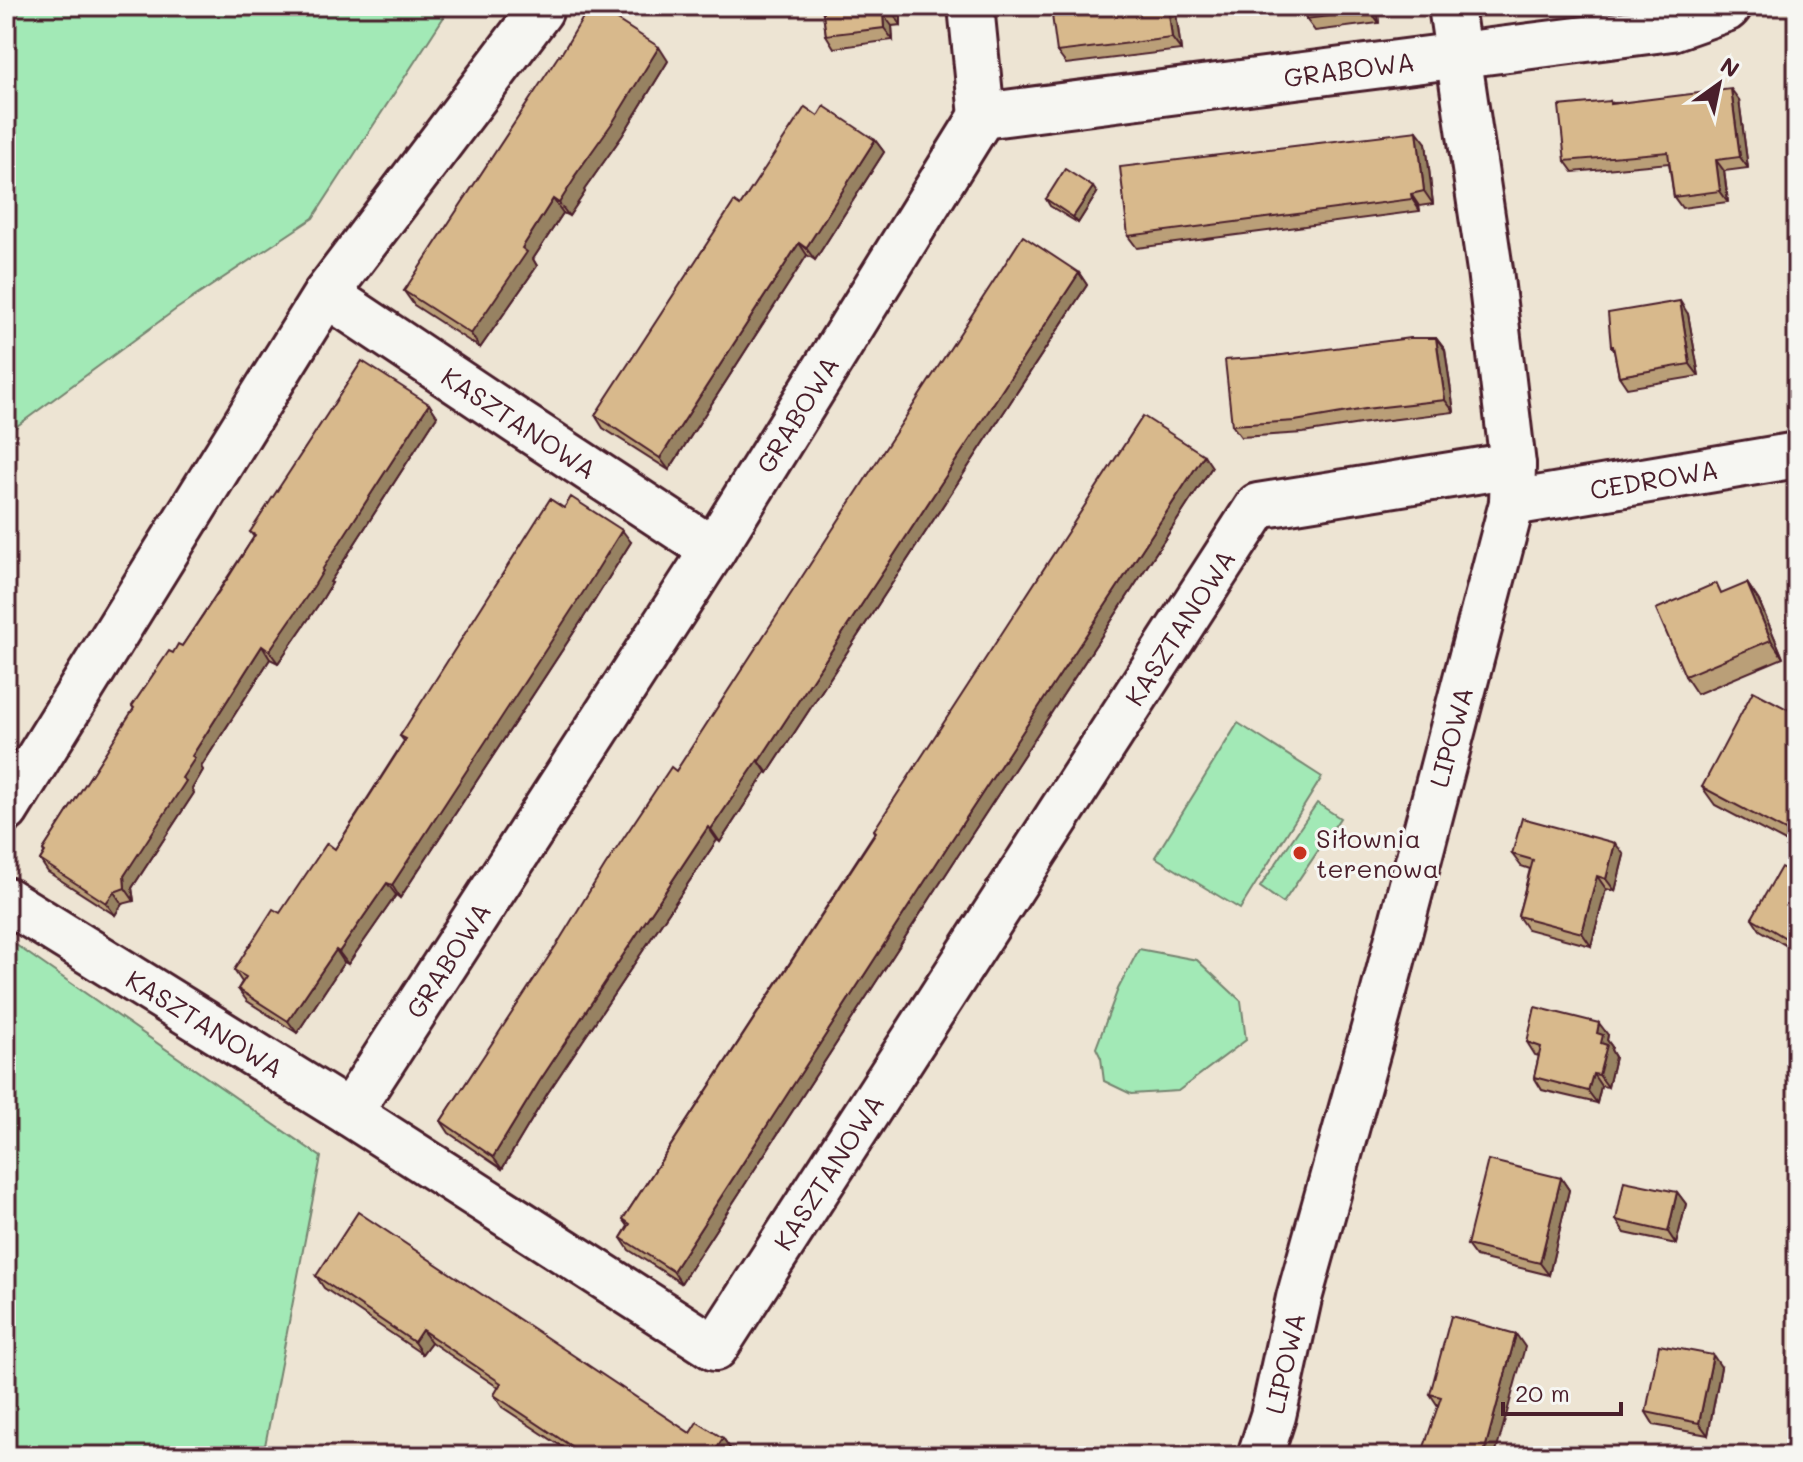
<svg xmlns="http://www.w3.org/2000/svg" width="1803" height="1462" font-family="Mali,sans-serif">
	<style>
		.green { fill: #a2e9b6; stroke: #768470; stroke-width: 2 }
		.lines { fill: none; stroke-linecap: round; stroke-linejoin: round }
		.street-casing { stroke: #4a1f2b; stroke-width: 50 }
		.street { stroke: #f6f6f2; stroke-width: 44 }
		.wall { fill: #ba9f78; stroke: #4a1f2b; stroke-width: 2 }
		.shaded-wall { fill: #978262; stroke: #4a1f2b; stroke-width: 2 }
		.building { fill: #d8b98c; stroke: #4a1f2b; stroke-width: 2 }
		.poi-dot { fill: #c8321e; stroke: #f6f6f2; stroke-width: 3 }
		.labels { text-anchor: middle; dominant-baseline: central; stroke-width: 6; stroke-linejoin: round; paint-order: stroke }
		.street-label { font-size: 26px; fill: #4a1f2b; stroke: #f6f6f2 }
		.poi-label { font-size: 26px; fill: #4a1f2b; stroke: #f6f6f2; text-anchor: start }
	</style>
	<rect width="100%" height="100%" fill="#ede4d3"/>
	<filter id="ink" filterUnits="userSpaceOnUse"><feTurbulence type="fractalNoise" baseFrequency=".0125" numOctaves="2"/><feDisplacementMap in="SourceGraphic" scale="16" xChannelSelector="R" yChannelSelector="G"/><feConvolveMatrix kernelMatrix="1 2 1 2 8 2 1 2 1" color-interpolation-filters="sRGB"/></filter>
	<g filter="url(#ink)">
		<!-- green -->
		<g class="green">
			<path d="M6 6H451L313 218 175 310 6 434Z"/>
			<path d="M1238 723 1322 777 1240 909 1155 857Z"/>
			<path d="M1317 803 1340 818 1283 903 1260 887Z"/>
			<path d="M6 938 321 1157 263 1456H6Z"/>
			<path d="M1139 949 1197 960 1241 1001 1246 1040 1178 1091 1131 1094 1104 1081 1101 1058 1096 1048 1118 989Z"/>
		</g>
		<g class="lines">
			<defs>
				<g id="street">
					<path d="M971 6 982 116"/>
					<path id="s1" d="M982 116 1672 28 1726 9 1729 6"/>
					<path id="s2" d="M326 294 519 423 713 550"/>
					<path id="s3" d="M1512 503 1797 455"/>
					<path d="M6 810 326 294 540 11 539 6"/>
					<path id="s4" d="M6 900 349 1113 715 1348 1258 506 1513 465"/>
					<path id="s5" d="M349 1113 713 550 982 116"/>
					<path id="s6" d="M1260 1456 1273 1416 1299 1298 1378 1014 1512 503 1513 465 1490 270 1451 6"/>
				</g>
			</defs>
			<!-- street casing -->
			<use href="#street" class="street-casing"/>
			<!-- street -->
			<use href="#street" class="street"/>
		</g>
		<!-- wall -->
		<g class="wall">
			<path d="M822 6H911L912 13 901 14V25L892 26 893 40 834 48 826 35Z"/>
			<path d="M1175 6 1181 50 1066 64 1057 52Z"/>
			<path d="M1305 6H1377L1379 23 1315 31 1306 19Z"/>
			<path d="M668 61 622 136 584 190 585 192 569 216 563 213 533 259 537 266 480 348 414 305 404 291Z"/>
			<path d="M1739 100 1748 168 1724 171 1728 202 1682 208 1674 197 1669 163 1573 172 1565 161 1610 101 1611 103Z"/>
			<path d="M818 116 875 140 884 152 815 260 807 255 669 470 603 428 595 415Z"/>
			<path d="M1426 143 1433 204 1419 206 1420 211 1137 248 1128 236Z"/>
			<path d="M1097 193 1078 223 1050 206 1046 199Z"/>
			<path d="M1079 273 1087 285 768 773 766 772 720 842 717 840 547 1094 502 1169 449 1133 441 1121 676 771Z"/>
			<path d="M1688 314 1699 376 1627 388 1619 376 1614 350 1611 346Z"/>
			<path d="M1436 338 1445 350 1454 412 1373 422 1303 433 1241 437 1232 425 1267 357Z"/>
			<path d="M429 404 437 416 330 582 332 583 323 598 278 663 270 659 201 767 203 770 192 789 194 793 132 888 134 901 122 904 115 915 48 872 40 860 44 853 43 850 134 709 132 706 173 653 182 646 254 537 250 532Z"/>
			<path d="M1212 467 957 857 681 1283 629 1250 621 1238 628 1226 623 1219 875 832 874 830Z"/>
			<path d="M564 508 631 542 593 603 400 898 396 895 348 964 344 962 297 1033 247 1001 238 989 242 982 234 970 335 849 404 741 400 736Z"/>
			<path d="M1747 583 1759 601 1783 658 1697 694 1685 676Z"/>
			<path d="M1797 714V848L1715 805 1702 787Z"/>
			<path d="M1512 854 1624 855 1615 891 1606 889 1591 946 1527 929 1518 916 1530 869 1521 866Z"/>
			<path d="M1797 876V952L1760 930 1752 918Z"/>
			<path d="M1608 1035 1607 1040 1612 1047 1611 1050 1615 1057 1608 1087 1601 1086 1597 1103 1542 1090 1534 1077 1539 1056 1535 1055 1527 1042Z"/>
			<path d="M1561 1178 1569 1190 1549 1275 1476 1257 1467 1245Z"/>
			<path d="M1677 1192 1686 1204 1676 1244 1625 1233 1616 1220Z"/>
			<path d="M316 1276 690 1433 723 1438 731 1450 728 1456H576L502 1407 494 1395 499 1388 431 1342 422 1354 324 1288Z"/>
			<path d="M1525 1347 1438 1406 1430 1394Z"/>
			<path d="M1721 1367 1708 1435 1654 1425 1646 1412Z"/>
		</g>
		<!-- shaded-wall -->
		<g class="shaded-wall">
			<path d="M892 6H895L901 14V25L893 13Z"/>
			<path d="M1168 6H1175L1181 50 1172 38Z"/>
			<path d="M1370 6H1377L1379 23 1371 11Z"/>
			<path d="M883 14 892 26 893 40 884 28Z"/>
			<path d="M659 47 668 61 622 136 584 190 585 192 569 216 559 203 574 177Z"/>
			<path d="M1731 89 1739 100 1748 168 1740 157Z"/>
			<path d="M1417 131 1426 143 1433 204 1424 191Z"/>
			<path d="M875 140 884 152 815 260 806 248Z"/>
			<path d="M1716 160 1724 171 1728 202 1720 191Z"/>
			<path d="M1093 187 1097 193 1078 223 1073 217Z"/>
			<path d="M1411 194 1419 206 1420 211 1412 199Z"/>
			<path d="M553 199 563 213 533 259 537 266 480 348 471 334 522 248Z"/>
			<path d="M799 243 807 255 669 470 660 458Z"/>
			<path d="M1079 273 1087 285 768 773 759 761Z"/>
			<path d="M1680 301 1688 314 1699 376 1690 364Z"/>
			<path d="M1436 338 1445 350 1454 412 1445 400Z"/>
			<path d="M429 404 437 416 330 582 332 583 323 598 278 663 269 651Z"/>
			<path d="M1204 455 1212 467 957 857 681 1283 673 1271 949 844Z"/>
			<path d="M622 530 631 542 593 603 400 898 392 885Z"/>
			<path d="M1747 583 1759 601 1783 658 1771 640Z"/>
			<path d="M262 646 270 659 201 767 203 770 192 789 194 793 132 888 134 901 125 888 124 876 182 778 192 756Z"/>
			<path d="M758 760 766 772 720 842 711 829Z"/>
			<path d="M708 827 717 840 547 1094 502 1169 493 1157 539 1082Z"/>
			<path d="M1615 843 1624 855 1615 891 1606 879Z"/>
			<path d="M1597 876 1606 889 1591 946 1582 933Z"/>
			<path d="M387 883 396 895 348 964 339 952Z"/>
			<path d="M114 892 122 904 115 915 106 903Z"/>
			<path d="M336 950 344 962 297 1033 288 1021Z"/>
			<path d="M1599 1023 1608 1035 1607 1040 1612 1047 1611 1050 1615 1057 1608 1087 1599 1075 1601 1043 1597 1033Z"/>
			<path d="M1593 1074 1601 1086 1597 1103 1588 1091Z"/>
			<path d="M1561 1178 1569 1190 1549 1275 1540 1263Z"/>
			<path d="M1677 1192 1686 1204 1676 1244 1668 1232Z"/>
			<path d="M422 1330 431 1342 422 1354 414 1342Z"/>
			<path d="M1516 1334 1525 1347 1495 1456H1486L1484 1453Z"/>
			<path d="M1713 1355 1721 1367 1708 1435 1699 1423Z"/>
			<path d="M723 1438 731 1450 728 1456H711Z"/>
		</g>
		<!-- building -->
		<g class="building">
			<path d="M590 6H595L659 47 613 122 574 177 575 178 559 203 553 199 522 248 527 252 471 334 404 291 559 55 560 56Z"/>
			<path d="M822 6H892L893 13 883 14 884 28 826 35Z"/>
			<path d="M1071 6H1168L1172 38 1057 52 1051 8Z"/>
			<path d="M1305 6H1370L1371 11 1306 19Z"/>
			<path d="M1797 35V48L1791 43Z"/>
			<path d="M1731 89 1740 157 1716 160 1720 191 1674 197 1668 152 1565 161 1559 106 1610 101V104Z"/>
			<path d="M824 106 875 140 806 248 799 243 660 458 595 415 734 202 740 206 805 107 818 116Z"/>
			<path d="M1417 131 1424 191 1411 194 1412 199 1128 236 1120 167Z"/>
			<path d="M1065 169 1093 187 1073 217 1046 199Z"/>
			<path d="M1023 236 1079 273 759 761 758 760 711 829 708 827 539 1082 493 1157 441 1121 557 944 605 866 671 767 676 771Z"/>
			<path d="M1680 301 1690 364 1619 376 1613 346H1611L1608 313Z"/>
			<path d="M1410 338H1436L1445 400 1365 409 1295 421 1232 425 1225 360 1267 357Z"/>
			<path d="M362 361 429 404 322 570 323 571 314 586 269 651 262 646 192 756 195 758 182 778 186 781 124 876 125 888 114 892 106 903 40 860 45 852 43 850 134 708 132 706 169 651 173 653 178 644 182 646 228 578 255 535 250 532Z"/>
			<path d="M1143 416 1204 455 949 844 673 1271 621 1238 630 1224 623 1219 876 832 874 830Z"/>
			<path d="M571 497 622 530 584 591 392 885 387 883 339 952 336 950 288 1021 238 989 246 977 234 970 273 909 280 913 327 843 335 849 358 814 406 739 400 736 550 499 564 508Z"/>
			<path d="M1716 583 1721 594 1747 583 1771 640 1685 676 1656 609Z"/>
			<path d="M1753 691 1797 714V833L1795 836 1702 787Z"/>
			<path d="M1522 818 1615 843 1606 879 1597 876 1582 933 1518 916 1533 860 1512 854Z"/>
			<path d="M1781 867 1797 876 1796 944 1752 918Z"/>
			<path d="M1535 1007 1599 1023 1597 1033 1603 1035 1601 1043 1607 1045 1599 1075 1593 1074 1588 1091 1534 1077 1541 1047 1527 1042Z"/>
			<path d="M1488 1160 1561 1178 1540 1263 1467 1245Z"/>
			<path d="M1624 1181 1677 1192 1668 1232 1616 1220Z"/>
			<path d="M358 1212 690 1433 697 1422 723 1438 711 1456H586L494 1395 501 1383 422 1330 414 1342 316 1276Z"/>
			<path d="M1451 1316 1516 1334 1484 1453 1488 1454 1487 1456H1421L1441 1397 1430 1394Z"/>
			<path d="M1659 1345 1713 1355 1699 1423 1646 1412Z"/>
		</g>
	</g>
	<!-- markers -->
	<circle class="poi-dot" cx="1300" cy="853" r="8"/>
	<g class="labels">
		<!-- street labels -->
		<g class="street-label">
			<text stroke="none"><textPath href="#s1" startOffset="370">GRABOWA</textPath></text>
			<text stroke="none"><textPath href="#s5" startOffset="830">GRABOWA</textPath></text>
			<text stroke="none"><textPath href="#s2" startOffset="232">KASZTANOWA</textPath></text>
			<text stroke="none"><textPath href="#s3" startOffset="144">CEDROWA</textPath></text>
			<text stroke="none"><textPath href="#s4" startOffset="1696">KASZTANOWA</textPath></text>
			<text stroke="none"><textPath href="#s6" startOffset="744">LIPOWA</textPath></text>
			<text stroke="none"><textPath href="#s5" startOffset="182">GRABOWA</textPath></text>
			<text stroke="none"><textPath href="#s4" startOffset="234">KASZTANOWA</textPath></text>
			<text stroke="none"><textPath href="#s4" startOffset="1048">KASZTANOWA</textPath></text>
			<text stroke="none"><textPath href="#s6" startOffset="96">LIPOWA</textPath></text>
		</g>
		<!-- poi labels -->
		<g class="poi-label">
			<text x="1316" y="838">Siłownia<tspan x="1316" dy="30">terenowa</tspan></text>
		</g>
	</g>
	<!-- margin -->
	<rect width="1803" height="1462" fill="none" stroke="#f6f6f2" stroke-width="32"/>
	<rect x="16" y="16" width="1771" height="1430" fill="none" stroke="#4a1f2b" stroke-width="3" filter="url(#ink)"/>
	<!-- north arrow -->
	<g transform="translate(1719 84) rotate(33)" stroke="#f6f6f2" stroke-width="6" paint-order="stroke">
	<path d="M0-6L14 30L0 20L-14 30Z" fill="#4a1f2b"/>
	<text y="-12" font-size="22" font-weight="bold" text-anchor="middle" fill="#4a1f2b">N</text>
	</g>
	<!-- scale -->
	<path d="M1503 1402v12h118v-12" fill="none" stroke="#4a1f2b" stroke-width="4"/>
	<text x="1515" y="1402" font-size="24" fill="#4a1f2b" stroke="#f6f6f2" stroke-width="6" paint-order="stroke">20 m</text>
</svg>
